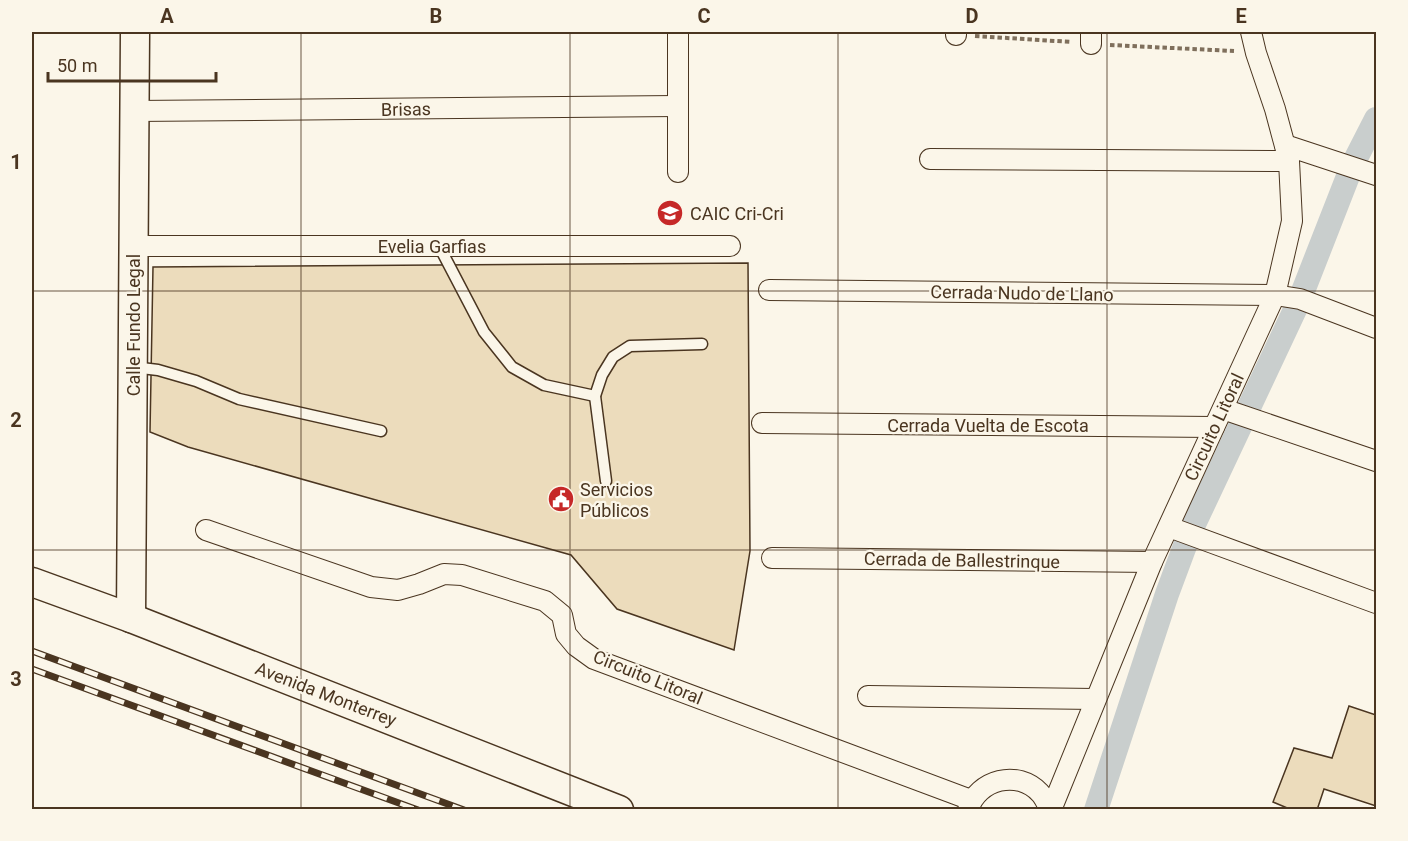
<svg xmlns="http://www.w3.org/2000/svg" width="1408" height="841" font-family="Roboto,sans-serif">
	<style>
		.lines { fill: none; stroke-linecap: round; stroke-linejoin: round }
		.canal { stroke: #c9cecd; stroke-width: 24 }
		.building { fill: #ecdcbc; stroke: #4a3520; stroke-width: 1.5 }
		.lane-casing { stroke: #4a3520; stroke-width: 13 }
		.street-casing { stroke: #4a3520; stroke-width: 22 }
		.secondary-casing { stroke: #4a3520; stroke-width: 31 }
		.path { stroke: #7f6f5c; stroke-width: 4; stroke-dasharray: 4.5 3; stroke-linecap: butt }
		.lane { stroke: #fbf6e9; stroke-width: 10 }
		.street { stroke: #fbf6e9; stroke-width: 20 }
		.secondary { stroke: #fbf6e9; stroke-width: 28 }
		.rail-casing { stroke: #4a3520; stroke-width: 7 }
		.rail { stroke: #fbf6e9; stroke-width: 4.5; stroke-dasharray: 14; stroke-linecap: butt }
		.grid { fill: none; stroke: #4a3520; stroke-width: 1.5; stroke-opacity: 0.55 }
		.labels { text-anchor: middle; dominant-baseline: central; stroke-width: 4.5; stroke-linejoin: round; paint-order: stroke }
		.street-label { font-size: 18px; fill: #4a3520; stroke: #fbf6e9 }
		.poi-label { font-size: 18px; fill: #4a3520; stroke: #fbf6e9; text-anchor: start }
		.neatline { fill: none; stroke: #4a3520; stroke-width: 2 }
		.grid-label { font-size: 20px; text-anchor: middle; font-weight: bold; fill: #4a3520 }
	</style>
	<rect width="100%" height="100%" fill="#fbf6e9"/>
	<g class="lines">
		<!-- canal -->
		<path class="canal" d="M1096 810 1167 594 1189 535 1300 299 1352 166 1376 119"/>
	</g>
	<!-- building -->
	<g class="building">
		<path d="M748 263 750 551 734 650 617 609 571 555 188 447 150 432 153 267Z"/>
		<path d="M1349 706 1376 715V806L1324 789 1317 810H1292L1273 802 1294 748 1332 758Z"/>
	</g>
	<g class="lines">
		<defs>
			<g id="lane">
				<path d="M439 246 484 332 512 367 544 385 595 396"/>
				<path d="M133 367 158 370 196 381 239 399 381 431"/>
				<path d="M606 481 595 396 602 375 613 357 630 346 702 344"/>
			</g>
			<g id="street">
				<path d="M678 32V172"/>
				<path d="M956 32V35"/>
				<path d="M1091 32V44"/>
				<path d="M134 111 677 106"/>
				<path d="M1285 145 1376 175"/>
				<path d="M930 159 1289 161"/>
				<path d="M134 246H730"/>
				<path d="M769 290 1275 295 1300 299 1376 328"/>
				<path d="M1223 409 1376 461"/>
				<path d="M762 423 1214 427"/>
				<path d="M1169 527 1376 603"/>
				<path d="M206 530 371 587 398 590 419 584 444 574 462 575 545 601 562 615 566 634 576 646 594 659 971 800"/>
				<path d="M772 558 1152 562"/>
				<path d="M868 696 1095 699"/>
				<path d="M968 810C978 779 1018 769 1040 793 1044 797 1047 804 1050 810"/>
				<path d="M1051 810 1152 562 1275 295 1292 221 1289 161 1275 109 1256 53 1251 32"/>
			</g>
			<g id="secondary">
				<path d="M32 582 131 618 619 810"/>
				<path d="M131 618 135 32"/>
			</g>
		</defs>
		<!-- lane casing -->
		<use href="#lane" class="lane-casing"/>
		<!-- street casing -->
		<use href="#street" class="street-casing"/>
		<!-- secondary casing -->
		<use href="#secondary" class="secondary-casing"/>
		<!-- path -->
		<g class="path">
			<path d="M975 36 1072 42"/>
			<path d="M1110 45 1234 51"/>
		</g>
		<!-- lane -->
		<use href="#lane" class="lane"/>
		<!-- street -->
		<use href="#street" class="street"/>
		<!-- secondary -->
		<use href="#secondary" class="secondary"/>
		<defs>
			<g id="rail">
				<path d="M32 651 464 810"/>
				<path d="M32 669 418 810"/>
			</g>
		</defs>
		<!-- rail casing -->
		<use href="#rail" class="rail-casing"/>
		<!-- rail -->
		<use href="#rail" class="rail"/>
	</g>
	<!-- grid -->
	<path class="grid" d="M301 32V810M570 32V810M838 32V810M1107 32V810M32 291H1376M32 550H1376"/>
	<!-- icons -->
	<defs>
		<symbol id="school-disc" viewBox="-11 -11 22 22"><circle r="9.5" fill="#c62828" stroke="#fbf6e9"/><path d="M0-5L7-2L0 1L-7-2ZM-4 1L0 2.5L4 1V4Q0 6-4 4Z" fill="#fff"/></symbol>
		<symbol id="civic-disc" viewBox="-11 -11 22 22"><circle r="9.5" fill="#c62828" stroke="#fbf6e9"/><path d="M-.6-6.5H3V-4.5H.6V-3L4-1V1h2V6H-6V1h2V-1L-.6-3ZM-1.2 2.5V6h2.4V2.5Z" fill="#fff"/></symbol>
	</defs>
	<g fill-rule="evenodd">
		<use href="#school-disc" x="655" y="198" width="30" height="30"/>
		<use href="#civic-disc" x="546" y="484" width="30" height="30"/>
	</g>
	<g class="labels">
		<!-- street labels -->
		<g class="street-label">
			<text transform="translate(406 109) rotate(-1)">Brisas</text>
			<text x="432" y="246">Evelia Garfias</text>
			<text transform="translate(1022 293) rotate(1)">Cerrada Nudo de Llano</text>
			<text transform="translate(133 325) rotate(-90)">Calle Fundo Legal</text>
			<text x="988" y="425">Cerrada Vuelta de Escota</text>
			<text transform="translate(1214 427) rotate(-65)">Circuito Litoral</text>
			<text transform="translate(962 560) rotate(1)">Cerrada de Ballestrinque</text>
			<text transform="translate(648 677) rotate(22)">Circuito Litoral</text>
			<text transform="translate(326 694) rotate(21)">Avenida Monterrey</text>
		</g>
		<!-- poi labels -->
		<g class="poi-label">
			<text x="690" y="213">CAIC Cri-Cri</text>
			<text x="580" y="489">Servicios<tspan x="580" dy="21">Públicos</tspan></text>
		</g>
	</g>
	<!-- border -->
	<rect width="1408" height="841" fill="none" stroke="#fbf6e9" stroke-width="66"/>
	<!-- scale -->
	<path d="M48 72v9h168v-9" fill="none" stroke="#4a3520" stroke-width="3"/>
	<text x="57" y="72" font-size="18" fill="#4a3520" stroke="#fbf6e9" stroke-width="4.5" paint-order="stroke">50 m</text>
	<rect x="33" y="33" width="1342" height="775" class="neatline"/>
	<g class="grid-label">
		<text x="167" y="23">A</text>
		<text x="436" y="23">B</text>
		<text x="704" y="23">C</text>
		<text x="972" y="23">D</text>
		<text x="1241" y="23">E</text>
		<text x="16" y="169">1</text>
		<text x="16" y="427">2</text>
		<text x="16" y="686">3</text>
	</g>
</svg>
